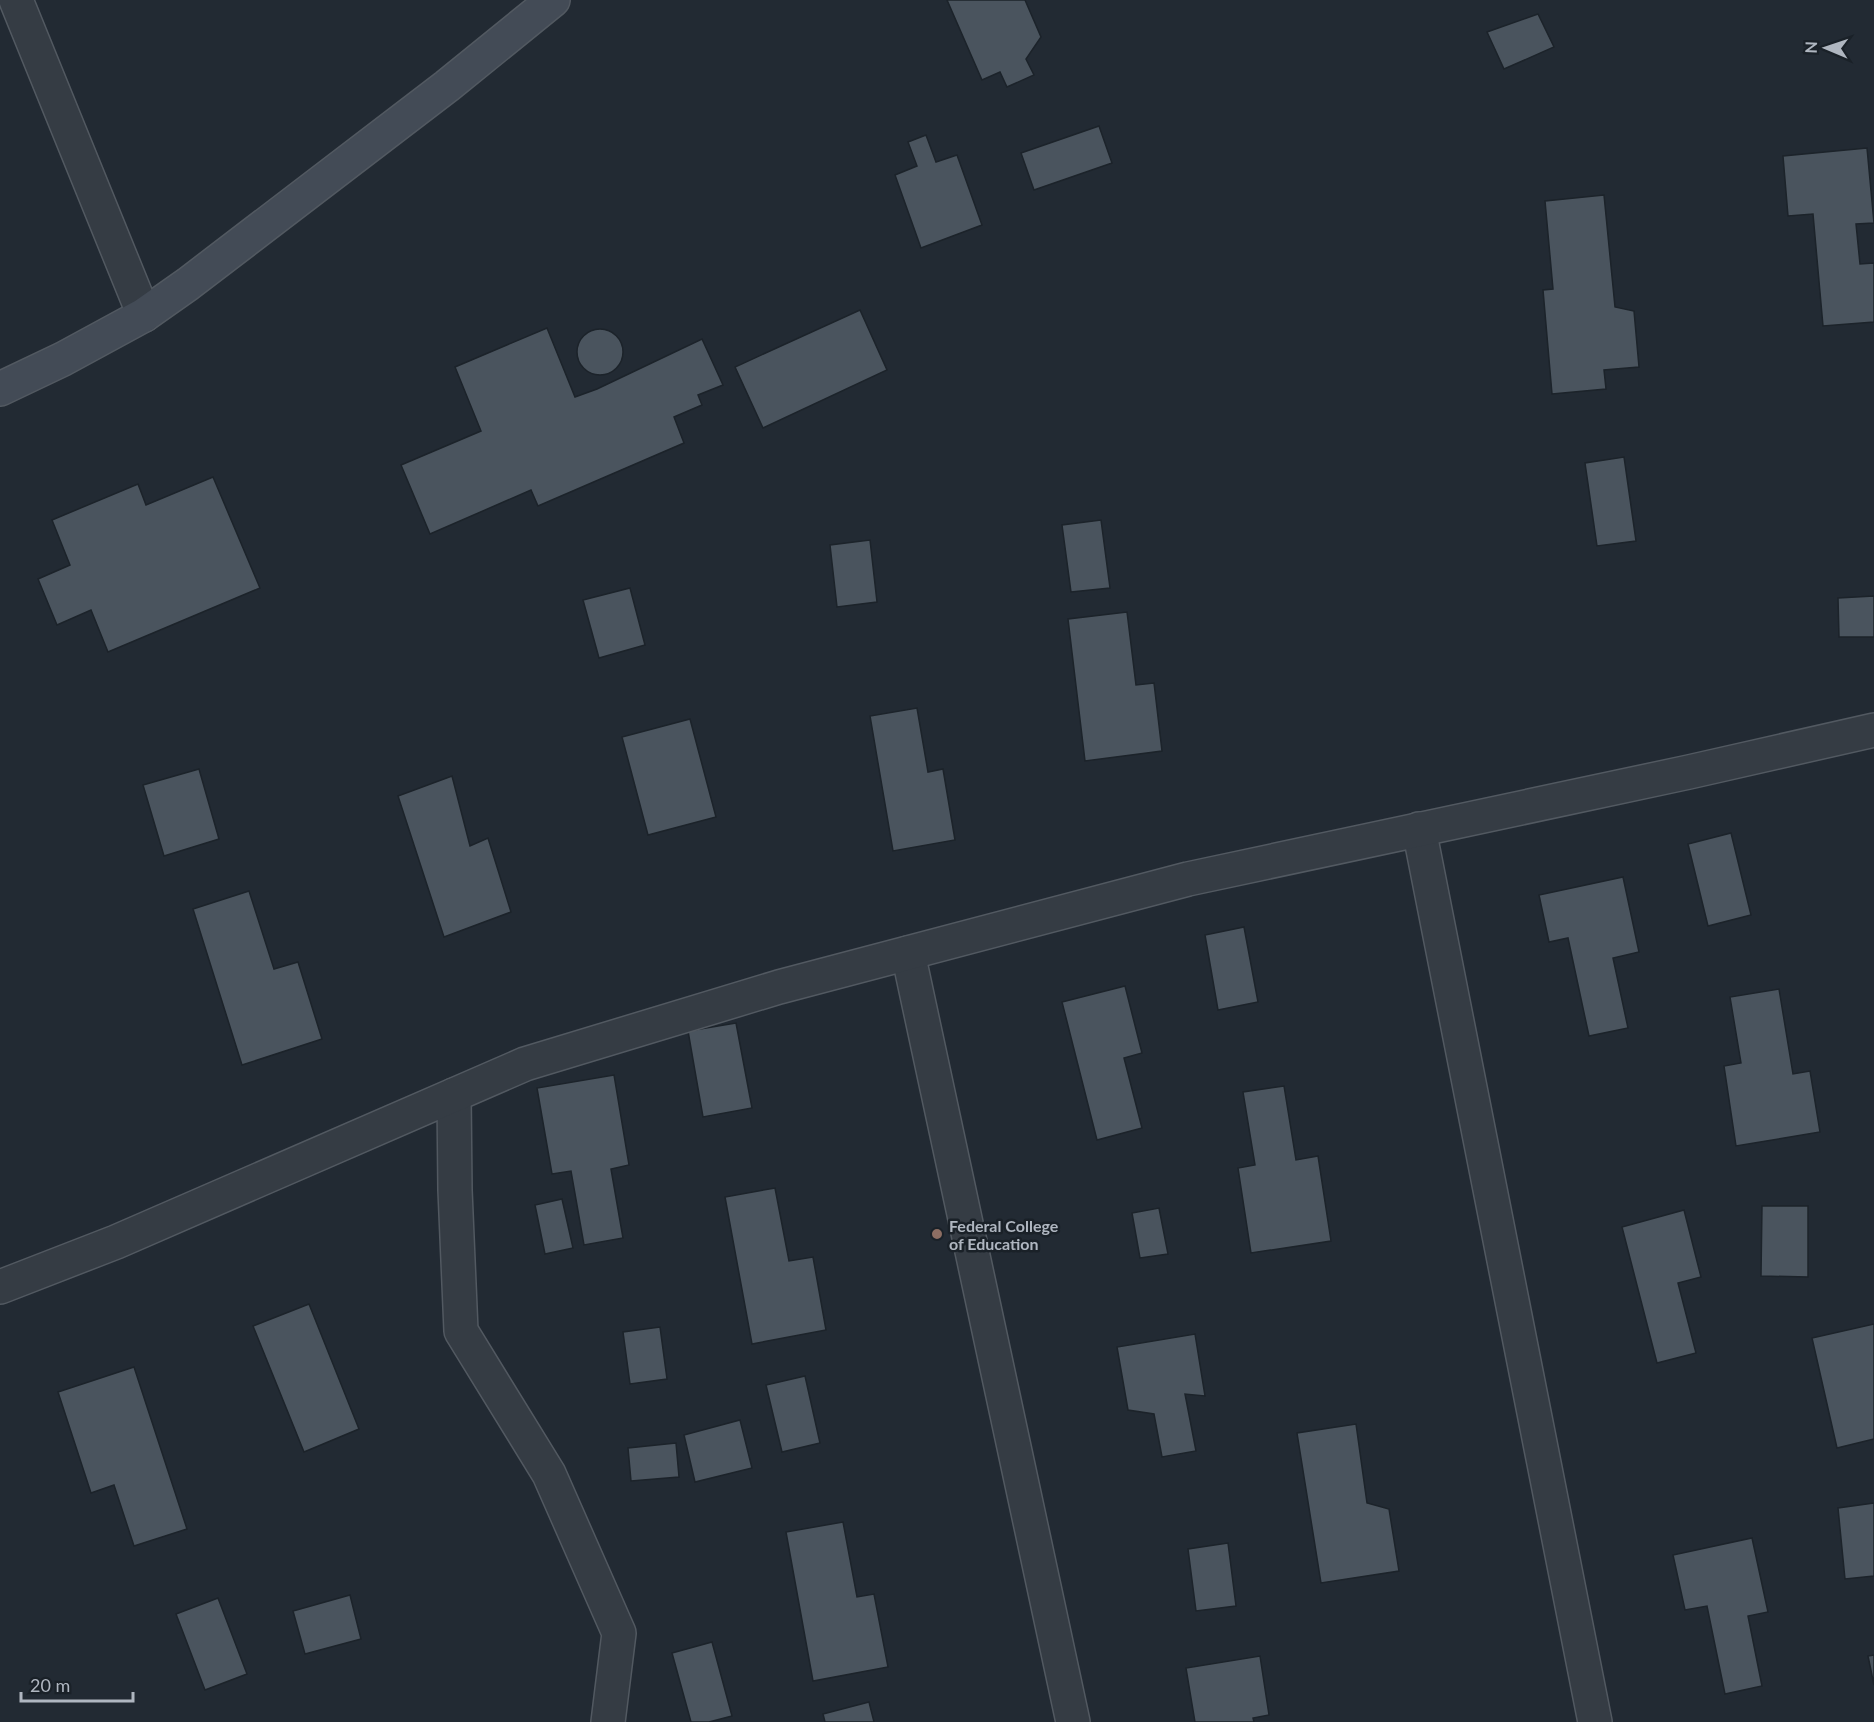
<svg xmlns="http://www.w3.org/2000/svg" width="1874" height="1722" font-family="Lato,sans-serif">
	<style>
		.building { fill: #4a545e; stroke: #1c232a; stroke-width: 1.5 }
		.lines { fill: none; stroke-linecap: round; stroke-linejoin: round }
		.minor-casing { stroke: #525961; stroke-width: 36 }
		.secondary-casing { stroke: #525961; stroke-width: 36 }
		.minor { stroke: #353c44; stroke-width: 33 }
		.secondary { stroke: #434b56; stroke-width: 33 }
		.education-dot { fill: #8d6e63; stroke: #1a2128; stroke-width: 2 }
		.labels { text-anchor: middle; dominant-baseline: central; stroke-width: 5; stroke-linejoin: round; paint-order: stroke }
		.poi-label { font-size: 16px; font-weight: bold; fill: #afb6c0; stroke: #1a2128; text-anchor: start }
	</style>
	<rect width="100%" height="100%" fill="#222a33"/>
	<!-- building -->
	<g class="building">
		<path d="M947 0H1025L1041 37 1026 59 1034 75 1007 87 1000 72 982 80Z"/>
		<path d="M1538 14 1554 47 1504 69 1487 32Z"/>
		<path d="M1099 126 1112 163 1034 190 1021 153Z"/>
		<path d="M926 135 936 162 957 155 982 225 921 248 895 175 917 166 908 142Z"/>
		<path d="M1867 148 1874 223 1856 224 1860 264 1874 263V322L1823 326 1813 214 1788 216 1783 156Z"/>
		<path d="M1604 195 1615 307 1634 311 1639 367 1604 370 1606 389 1552 394 1543 290 1553 289 1545 201Z"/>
		<path d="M860 310 887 370 763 428 735 367Z"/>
		<path d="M547 328 575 397 597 389 702 339 723 385 698 395 702 405 674 417 684 443 538 506 531 490 430 534 401 465 481 431 455 367Z"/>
		<circle cx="600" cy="352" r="23"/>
		<path d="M1624 457 1636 541 1597 546 1585 463Z"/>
		<path d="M213 477 260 588 108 652 91 610 57 625 38 579 70 565 52 520 138 484 146 505Z"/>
		<path d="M1101 520 1110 588 1071 592 1062 525Z"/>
		<path d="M870 540 877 602 837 607 830 545Z"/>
		<path d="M630 588 645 645 599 658 583 600Z"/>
		<path d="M1874 596V637H1839L1838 598Z"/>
		<path d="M1127 612 1136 685 1154 683 1162 751 1085 761 1068 619Z"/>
		<path d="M917 708 928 772 943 769 955 840 893 851 870 716Z"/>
		<path d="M690 719 716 817 648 835 622 737Z"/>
		<path d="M199 769 219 839 164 856 143 785Z"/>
		<path d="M452 776 470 846 488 838 511 912 444 937 398 796Z"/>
		<path d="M1731 833 1751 915 1708 926 1688 844Z"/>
		<path d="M1623 877 1639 952 1613 958 1628 1028 1589 1036 1568 938 1549 942 1539 895Z"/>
		<path d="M249 891 274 969 298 962 322 1039 242 1065 193 909Z"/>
		<path d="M1244 927 1258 1002 1218 1010 1205 935Z"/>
		<path d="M1125 986 1142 1053 1124 1058 1142 1128 1097 1140 1062 1002Z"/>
		<path d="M1779 989 1793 1074 1810 1071 1820 1132 1736 1146 1724 1066 1741 1063 1730 997Z"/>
		<path d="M736 1023 752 1108 703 1117 688 1031Z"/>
		<path d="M614 1075 629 1165 611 1169 623 1238 584 1245 571 1171 552 1174 537 1088Z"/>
		<path d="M1284 1086 1296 1160 1318 1156 1331 1241 1251 1253 1238 1168 1255 1165 1243 1092Z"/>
		<path d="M775 1188 789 1261 813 1257 826 1330 752 1344 725 1197Z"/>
		<path d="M562 1199 573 1248 545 1254 535 1205Z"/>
		<path d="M1762 1206H1808V1277L1761 1276Z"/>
		<path d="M1159 1208 1168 1254 1140 1258 1132 1213Z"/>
		<path d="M1684 1210 1701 1277 1678 1283 1696 1353 1657 1363 1622 1227Z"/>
		<path d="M309 1304 359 1429 304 1452 253 1326Z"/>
		<path d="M1874 1324V1439L1837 1448 1812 1338Z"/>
		<path d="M660 1327 667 1379 630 1384 623 1332Z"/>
		<path d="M1195 1334 1205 1396 1185 1394 1196 1451 1162 1457 1154 1414 1128 1410 1117 1347Z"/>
		<path d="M134 1367 187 1529 134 1546 114 1485 91 1493 58 1392Z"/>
		<path d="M805 1376 820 1443 782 1452 766 1385Z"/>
		<path d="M740 1420 752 1468 695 1482 684 1435Z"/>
		<path d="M1356 1424 1367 1503 1389 1509 1399 1571 1321 1583 1297 1433Z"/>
		<path d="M676 1443 679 1477 631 1481 628 1448Z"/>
		<path d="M1874 1503V1576L1845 1579 1838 1508Z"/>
		<path d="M843 1522 857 1597 874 1594 888 1667 813 1681 786 1532Z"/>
		<path d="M1752 1538 1768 1612 1748 1616 1762 1686 1725 1694 1707 1606 1685 1610 1673 1555Z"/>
		<path d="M1228 1543 1236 1606 1196 1611 1188 1549Z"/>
		<path d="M350 1595 361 1639 305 1654 293 1611Z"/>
		<path d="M218 1598 247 1674 205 1690 176 1614Z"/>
		<path d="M712 1642 732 1716 709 1722H691L672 1653Z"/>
		<path d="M1874 1655V1685L1868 1656Z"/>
		<path d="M1260 1656 1269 1715 1253 1718 1254 1722H1195L1186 1668Z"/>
		<path d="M869 1702 874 1722H825L823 1714Z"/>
	</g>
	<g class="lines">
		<defs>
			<g id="minor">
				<path d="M16 0 144 315"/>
				<path d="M1419 829 1595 1722"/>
				<path d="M908 953 1073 1722"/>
				<path d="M454 1095 455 1190 461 1331 549 1474 619 1633 608 1722"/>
				<path d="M0 1287 116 1242 525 1064 779 987 1188 879 1689 772 1874 730"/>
			</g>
			<path id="secondary" d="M0 389 63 359 144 315 188 284 447 86 553 0"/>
		</defs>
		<!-- minor casing -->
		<use href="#minor" class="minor-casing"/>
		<!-- secondary casing -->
		<use href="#secondary" class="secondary-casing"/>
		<!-- minor -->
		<use href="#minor" class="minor"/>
		<!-- secondary -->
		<use href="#secondary" class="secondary"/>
	</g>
	<!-- markers -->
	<circle class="education-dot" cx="937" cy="1234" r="6"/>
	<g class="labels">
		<!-- poi labels -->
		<g class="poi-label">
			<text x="949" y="1225">Federal College<tspan x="949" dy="18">of Education</tspan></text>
		</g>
	</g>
	<!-- north arrow -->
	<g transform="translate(1826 48) rotate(272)" stroke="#1a2128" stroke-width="4.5" paint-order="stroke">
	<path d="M0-4.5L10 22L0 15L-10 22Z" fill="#afb6c0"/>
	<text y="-9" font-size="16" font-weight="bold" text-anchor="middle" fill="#afb6c0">N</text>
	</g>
	<!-- scale -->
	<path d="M21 1692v9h112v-9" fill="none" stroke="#afb6c0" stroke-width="3"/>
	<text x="30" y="1692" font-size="18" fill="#afb6c0" stroke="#1a2128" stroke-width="4.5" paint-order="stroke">20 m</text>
</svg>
